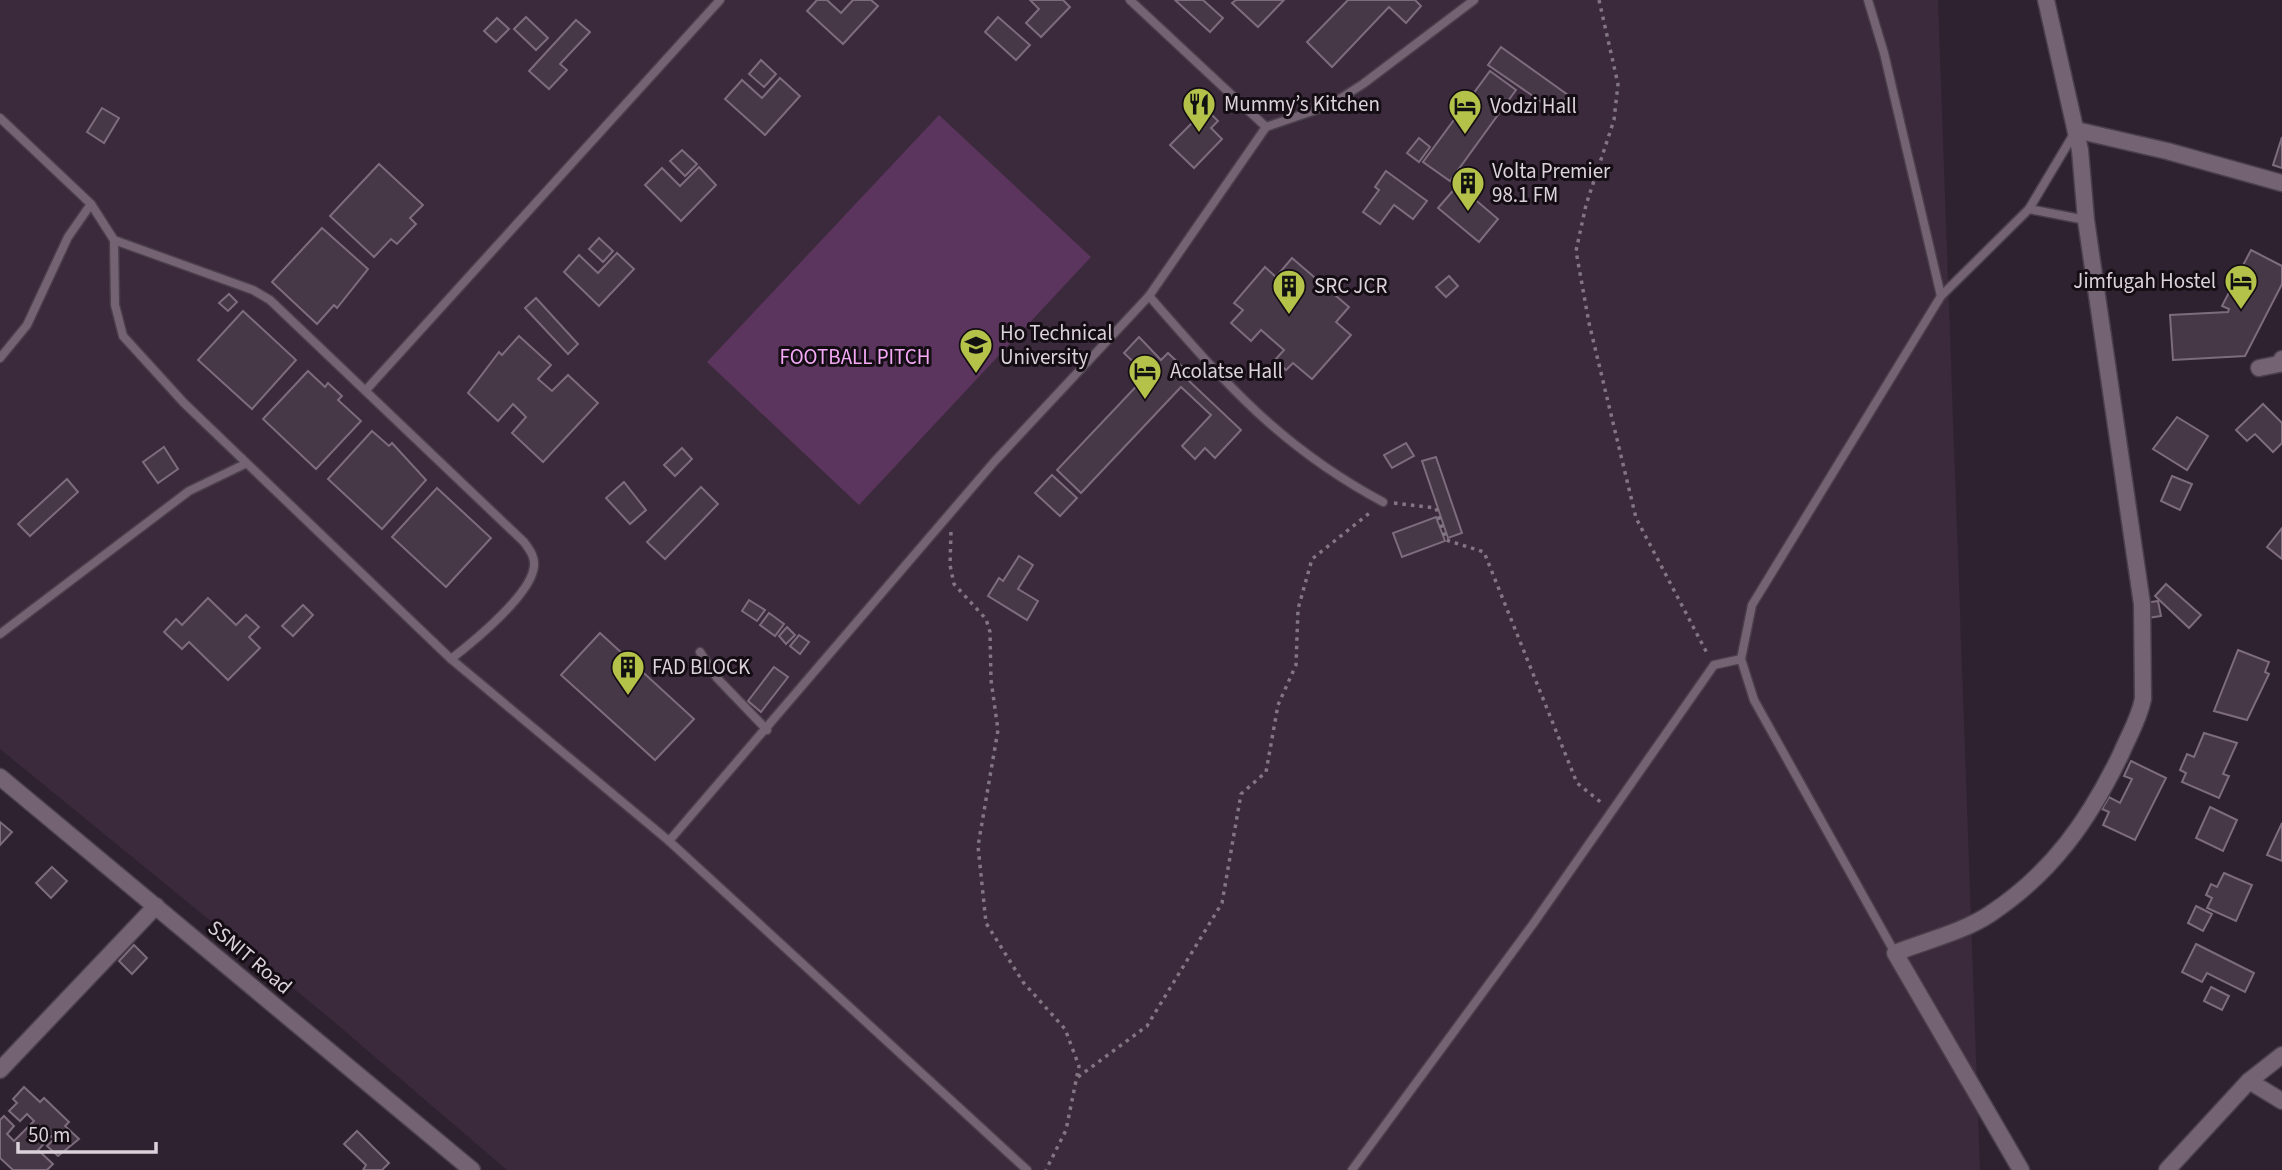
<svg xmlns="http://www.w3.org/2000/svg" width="2282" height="1170" font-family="'Source Sans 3',sans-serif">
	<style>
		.built { fill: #3b293c }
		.green { fill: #5b355d }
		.building { fill: #473847; stroke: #7c6c7d; stroke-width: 2 }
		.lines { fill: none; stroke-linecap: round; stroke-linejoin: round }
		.lane-casing { stroke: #4a3f4b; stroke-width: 11 }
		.street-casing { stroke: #4a3f4b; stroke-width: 19 }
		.path { stroke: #817682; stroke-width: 3.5; stroke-dasharray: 3.5 5; stroke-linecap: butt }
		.lane { stroke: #736373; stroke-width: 8 }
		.street { stroke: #736373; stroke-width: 16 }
		.labels { text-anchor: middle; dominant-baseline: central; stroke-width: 6; stroke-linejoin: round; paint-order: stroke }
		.poi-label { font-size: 21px; fill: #dcd2dc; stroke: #140e14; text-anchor: start }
		.park-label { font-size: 21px; fill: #f5a9f7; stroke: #140e14 }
		.street-label { font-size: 21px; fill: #dcd2dc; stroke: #140e14 }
	</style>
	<rect width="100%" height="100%" fill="#2f2230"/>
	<!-- built -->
	<path class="built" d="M0 0H1938L1980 1170H507L326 1015 0 749Z"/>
	<!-- green -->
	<path class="green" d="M939 115 1091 257 859 505 707 362Z"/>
	<!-- building -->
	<g class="building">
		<path d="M817 0H827L841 13 853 0H871L878 6 843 44 807 11Z"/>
		<path d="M1030 0H1063L1070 7 1041 37 1026 23 1039 9Z"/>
		<path d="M1175 0H1203L1223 18 1210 32Z"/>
		<path d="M1236 0H1284L1258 27 1232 3Z"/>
		<path d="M1348 0H1415L1421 6 1406 23 1389 7 1332 67 1307 42Z"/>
		<path d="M526 17 548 38 536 50 514 29Z"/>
		<path d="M998 17 1030 45 1016 60 985 32Z"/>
		<path d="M497 18 509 29 496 42 484 31Z"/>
		<path d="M576 20 590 32 560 64 567 70 549 89 529 71Z"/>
		<path d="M1501 47 1568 95 1556 112 1488 65Z"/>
		<path d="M761 60 776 74 764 87 749 74Z"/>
		<path d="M1490 71 1516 90 1450 181 1423 162Z"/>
		<path d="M780 78 800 96 765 135 725 99 742 80 762 98Z"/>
		<path d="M1202 105 1218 121 1211 128 1222 139 1194 168 1170 145 1197 118 1193 115Z"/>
		<path d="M102 108 119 118 104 143 87 132Z"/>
		<path d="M2282 137V168L2273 165Z"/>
		<path d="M1419 138 1430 147 1419 162 1407 153Z"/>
		<path d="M682 150 697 164 685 176 670 161Z"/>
		<path d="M379 164 423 205 410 218 416 224 397 244 391 239 374 257 330 216Z"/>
		<path d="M699 167 716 185 681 221 645 185 662 168 680 186Z"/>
		<path d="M1386 171 1427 201 1413 219 1394 205 1380 224 1363 212 1379 190 1375 187Z"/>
		<path d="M1458 185 1498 219 1479 242 1438 208Z"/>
		<path d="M322 228 368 269 337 308 334 305 317 324 272 282Z"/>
		<path d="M599 238 613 251 603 262 589 249Z"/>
		<path d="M2251 250 2282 266V284L2245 356 2173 360 2170 315 2228 312 2229 309 2222 306Z"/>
		<path d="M617 253 634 269 599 306 564 272 579 255 598 273Z"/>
		<path d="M1292 258 1349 307 1336 322 1351 335 1312 379 1293 363 1286 370 1275 360 1284 350 1261 330 1251 341 1231 323 1243 310 1234 303 1265 267 1276 277Z"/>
		<path d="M1449 276 1458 286 1446 297 1436 287Z"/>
		<path d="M229 294 237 302 228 311 219 303Z"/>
		<path d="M536 298 578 344 568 354 525 308Z"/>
		<path d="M243 311 296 360 252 409 198 360Z"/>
		<path d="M519 336 551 365 538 379 552 391 568 375 598 403 543 462 512 433 526 417 513 404 498 421 468 393 499 352 502 355Z"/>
		<path d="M1139 337 1161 360 1168 353 1192 376 1188 380 1241 430 1215 458 1205 448 1195 459 1182 446 1211 415 1181 387 1081 493 1057 470 1147 375 1124 353Z"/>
		<path d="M308 371 325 387 328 383 342 396 338 400 361 421 316 469 263 419Z"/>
		<path d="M2263 404 2282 423V443L2273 452 2255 434 2247 441 2236 430Z"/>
		<path d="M2177 417 2208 436 2187 470 2153 449Z"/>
		<path d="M372 431 389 446 392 443 426 480 382 529 328 479Z"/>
		<path d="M1406 443 1414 456 1392 468 1384 455Z"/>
		<path d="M164 447 178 469 158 483 143 462Z"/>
		<path d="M682 448 692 459 675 476 664 465Z"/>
		<path d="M1436 457 1462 533 1448 538 1422 461Z"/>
		<path d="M1052 475 1077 498 1060 516 1035 493Z"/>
		<path d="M2172 476 2192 484 2180 510 2161 501Z"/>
		<path d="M67 479 78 492 30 536 18 524Z"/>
		<path d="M624 482 646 510 630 524 606 498Z"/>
		<path d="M701 487 718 504 665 559 647 542Z"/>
		<path d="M437 488 491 538 446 587 392 537Z"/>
		<path d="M1436 517 1445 541 1402 557 1393 533Z"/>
		<path d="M2282 528V559L2267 547Z"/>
		<path d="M1019 556 1033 565 1018 589 1038 601 1027 620 988 596 999 578 1003 581Z"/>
		<path d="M2166 584 2201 615 2189 628 2155 596Z"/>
		<path d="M208 598 236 625 246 615 259 627 249 637 260 648 228 680 189 642 182 649 164 632 176 619 182 625Z"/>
		<path d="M749 600 765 610 757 621 742 611Z"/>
		<path d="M2158 601 2161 616 2148 618 2145 603Z"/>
		<path d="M303 605 313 615 293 636 282 626Z"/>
		<path d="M769 613 784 624 775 636 760 625Z"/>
		<path d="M787 627 795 635 786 644 779 636Z"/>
		<path d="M600 633 694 719 655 760 561 675Z"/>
		<path d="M799 635 809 642 800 654 790 646Z"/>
		<path d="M2238 650 2269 662 2265 672 2269 674 2247 720 2214 711Z"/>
		<path d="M774 667 788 677 761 712 748 701Z"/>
		<path d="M2204 733 2237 743 2223 774 2229 776 2219 798 2182 782 2186 773 2180 770 2187 754 2194 757Z"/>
		<path d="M2131 761 2166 778 2135 840 2103 825 2109 812 2102 809 2109 797 2120 803 2132 779 2124 776Z"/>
		<path d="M2210 807 2237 820 2223 851 2196 838Z"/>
		<path d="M0 822 12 832 0 845Z"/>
		<path d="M2282 823V861L2267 855Z"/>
		<path d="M52 867 67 881 51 898 36 883Z"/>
		<path d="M2224 873 2252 885 2236 921 2207 908 2212 898 2206 895 2211 884 2217 887Z"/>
		<path d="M2196 906 2212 914 2203 931 2188 923Z"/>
		<path d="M2196 944 2254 973 2245 992 2207 973 2202 982 2182 972Z"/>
		<path d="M134 945 147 958 132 974 119 961Z"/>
		<path d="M2211 987 2229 996 2222 1010 2204 1001Z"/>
		<path d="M24 1087 40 1102 44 1098 69 1122 65 1126 79 1139 58 1156 47 1146 54 1139 51 1136 38 1150 53 1164 47 1170H13L0 1158V1120L4 1116 14 1126 7 1134 14 1141 34 1121 27 1114 20 1121 9 1111 17 1103 13 1099Z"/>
		<path d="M357 1131 389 1163 382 1170H363L366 1165 344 1144Z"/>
	</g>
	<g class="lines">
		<defs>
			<g id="lane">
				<path d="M1130 0 1266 127"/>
				<path d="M1868 0 1884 53 1941 296 1752 605 1741 659 1754 700 1895 953"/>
				<path d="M0 118 91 204 114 240 115 305 123 336 184 403 451 659 669 841 1027 1170"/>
				<path d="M2029 209 2086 220"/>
				<path d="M114 240 253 290 270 300 524 542C529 549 535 556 534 566 532 594 473 642 451 659"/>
				<path d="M1149 296C1225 383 1280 447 1383 502"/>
				<path d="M1941 296 2029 209 2075 132"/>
				<path d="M0 358 27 325 68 237 91 204"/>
				<path d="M366 390 720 0"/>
				<path d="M0 634 189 491 245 464"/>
				<path d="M700 652 717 678 767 730"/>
				<path d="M669 841 994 462 1149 296 1266 127 1330 105 1363 84 1474 0"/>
				<path d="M1352 1170 1533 924 1714 665 1741 659"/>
			</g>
			<g id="street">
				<path d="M2076 130 2167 151 2282 183"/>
				<path d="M2259 368 2279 364 2282 359"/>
				<path d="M0 777 472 1170"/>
				<path d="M0 1070 156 906"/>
				<path d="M2249 1081 2282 1101"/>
				<path d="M2021 1170 1895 953C1925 941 1963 932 1990 914 2052 873 2089 820 2121 754 2129 735 2139 719 2143 699L2142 604 2086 220 2080 150 2046 0"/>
				<path d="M2167 1170 2249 1081 2282 1055"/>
			</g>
		</defs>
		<!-- lane casing -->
		<use href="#lane" class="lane-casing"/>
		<!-- street casing -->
		<use href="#street" class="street-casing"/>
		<!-- path -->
		<g class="path">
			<path d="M1599 0 1618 84 1614 120 1586 205 1576 251 1589 323 1636 518 1708 655"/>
			<path d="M1394 503 1436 508 1446 540 1484 552 1577 783 1603 804"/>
			<path d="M951 532 950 565 954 584 986 619 990 632 991 680 998 730 978 846 986 923 1023 982 1065 1029 1079 1066 1066 1130 1046 1170"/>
			<path d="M1078 1077 1147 1026 1222 903 1241 794 1266 772 1278 705 1296 665 1298 609 1312 559 1372 511"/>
		</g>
		<!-- lane -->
		<use href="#lane" class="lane"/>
		<!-- street -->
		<use href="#street" class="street"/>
	</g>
	<!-- icons -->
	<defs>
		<symbol id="restaurant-pin" viewBox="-11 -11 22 30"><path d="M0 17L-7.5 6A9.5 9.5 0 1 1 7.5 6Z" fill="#b4c24a" stroke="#140e14"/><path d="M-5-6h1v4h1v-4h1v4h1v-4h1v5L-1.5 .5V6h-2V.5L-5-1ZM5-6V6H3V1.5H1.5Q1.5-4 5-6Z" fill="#111"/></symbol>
		<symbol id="hotel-pin" viewBox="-11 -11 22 30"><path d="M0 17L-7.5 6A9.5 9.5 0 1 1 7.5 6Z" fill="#b4c24a" stroke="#140e14"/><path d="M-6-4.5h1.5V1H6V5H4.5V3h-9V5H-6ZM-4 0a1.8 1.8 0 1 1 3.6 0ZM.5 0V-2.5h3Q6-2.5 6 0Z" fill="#111"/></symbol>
		<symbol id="building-pin" viewBox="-11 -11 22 30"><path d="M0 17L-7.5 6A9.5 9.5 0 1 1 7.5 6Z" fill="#b4c24a" stroke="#140e14"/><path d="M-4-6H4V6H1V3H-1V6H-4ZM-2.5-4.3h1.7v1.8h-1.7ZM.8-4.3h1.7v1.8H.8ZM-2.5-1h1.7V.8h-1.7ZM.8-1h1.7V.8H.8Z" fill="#111"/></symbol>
		<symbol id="school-pin" viewBox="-11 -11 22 30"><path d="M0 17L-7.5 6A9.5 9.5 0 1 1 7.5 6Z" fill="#b4c24a" stroke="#140e14"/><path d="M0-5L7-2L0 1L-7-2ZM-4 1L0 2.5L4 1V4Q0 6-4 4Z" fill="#111"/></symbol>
	</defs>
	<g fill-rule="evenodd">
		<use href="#restaurant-pin" x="1180" y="85" width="38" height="52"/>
		<use href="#hotel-pin" x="1446" y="87" width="38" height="52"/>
		<use href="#building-pin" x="1449" y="164" width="38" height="52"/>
		<use href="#hotel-pin" x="2222" y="262" width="38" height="52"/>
		<use href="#building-pin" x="1270" y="267" width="38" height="52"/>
		<use href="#school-pin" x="957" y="326" width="38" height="52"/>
		<use href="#hotel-pin" x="1126" y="352" width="38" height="52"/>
		<use href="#building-pin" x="609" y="648" width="38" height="52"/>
	</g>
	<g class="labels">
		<!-- poi labels -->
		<g class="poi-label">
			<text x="1224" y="104">Mummy’s Kitchen</text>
			<text x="1490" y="106">Vodzi Hall</text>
			<text x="1492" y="171">Volta Premier<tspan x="1492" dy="24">98.1 FM</tspan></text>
			<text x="2216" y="281" text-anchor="end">Jimfugah Hostel</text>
			<text x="1314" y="286">SRC JCR</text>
			<text x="1000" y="333">Ho Technical<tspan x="1000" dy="24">University</tspan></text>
			<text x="1170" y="371">Acolatse Hall</text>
			<text x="652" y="667">FAD BLOCK</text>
		</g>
		<!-- park labels -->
		<g class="park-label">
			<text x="855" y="357">FOOTBALL PITCH</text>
		</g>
		<!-- street labels -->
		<g class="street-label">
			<text transform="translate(250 957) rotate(40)">SSNIT Road</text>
		</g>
	</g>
	<!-- scale -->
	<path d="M18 1142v10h138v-10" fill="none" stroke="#dcd2dc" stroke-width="3.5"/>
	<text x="28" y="1142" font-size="21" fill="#dcd2dc" stroke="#140e14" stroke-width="5" paint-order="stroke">50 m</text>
</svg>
